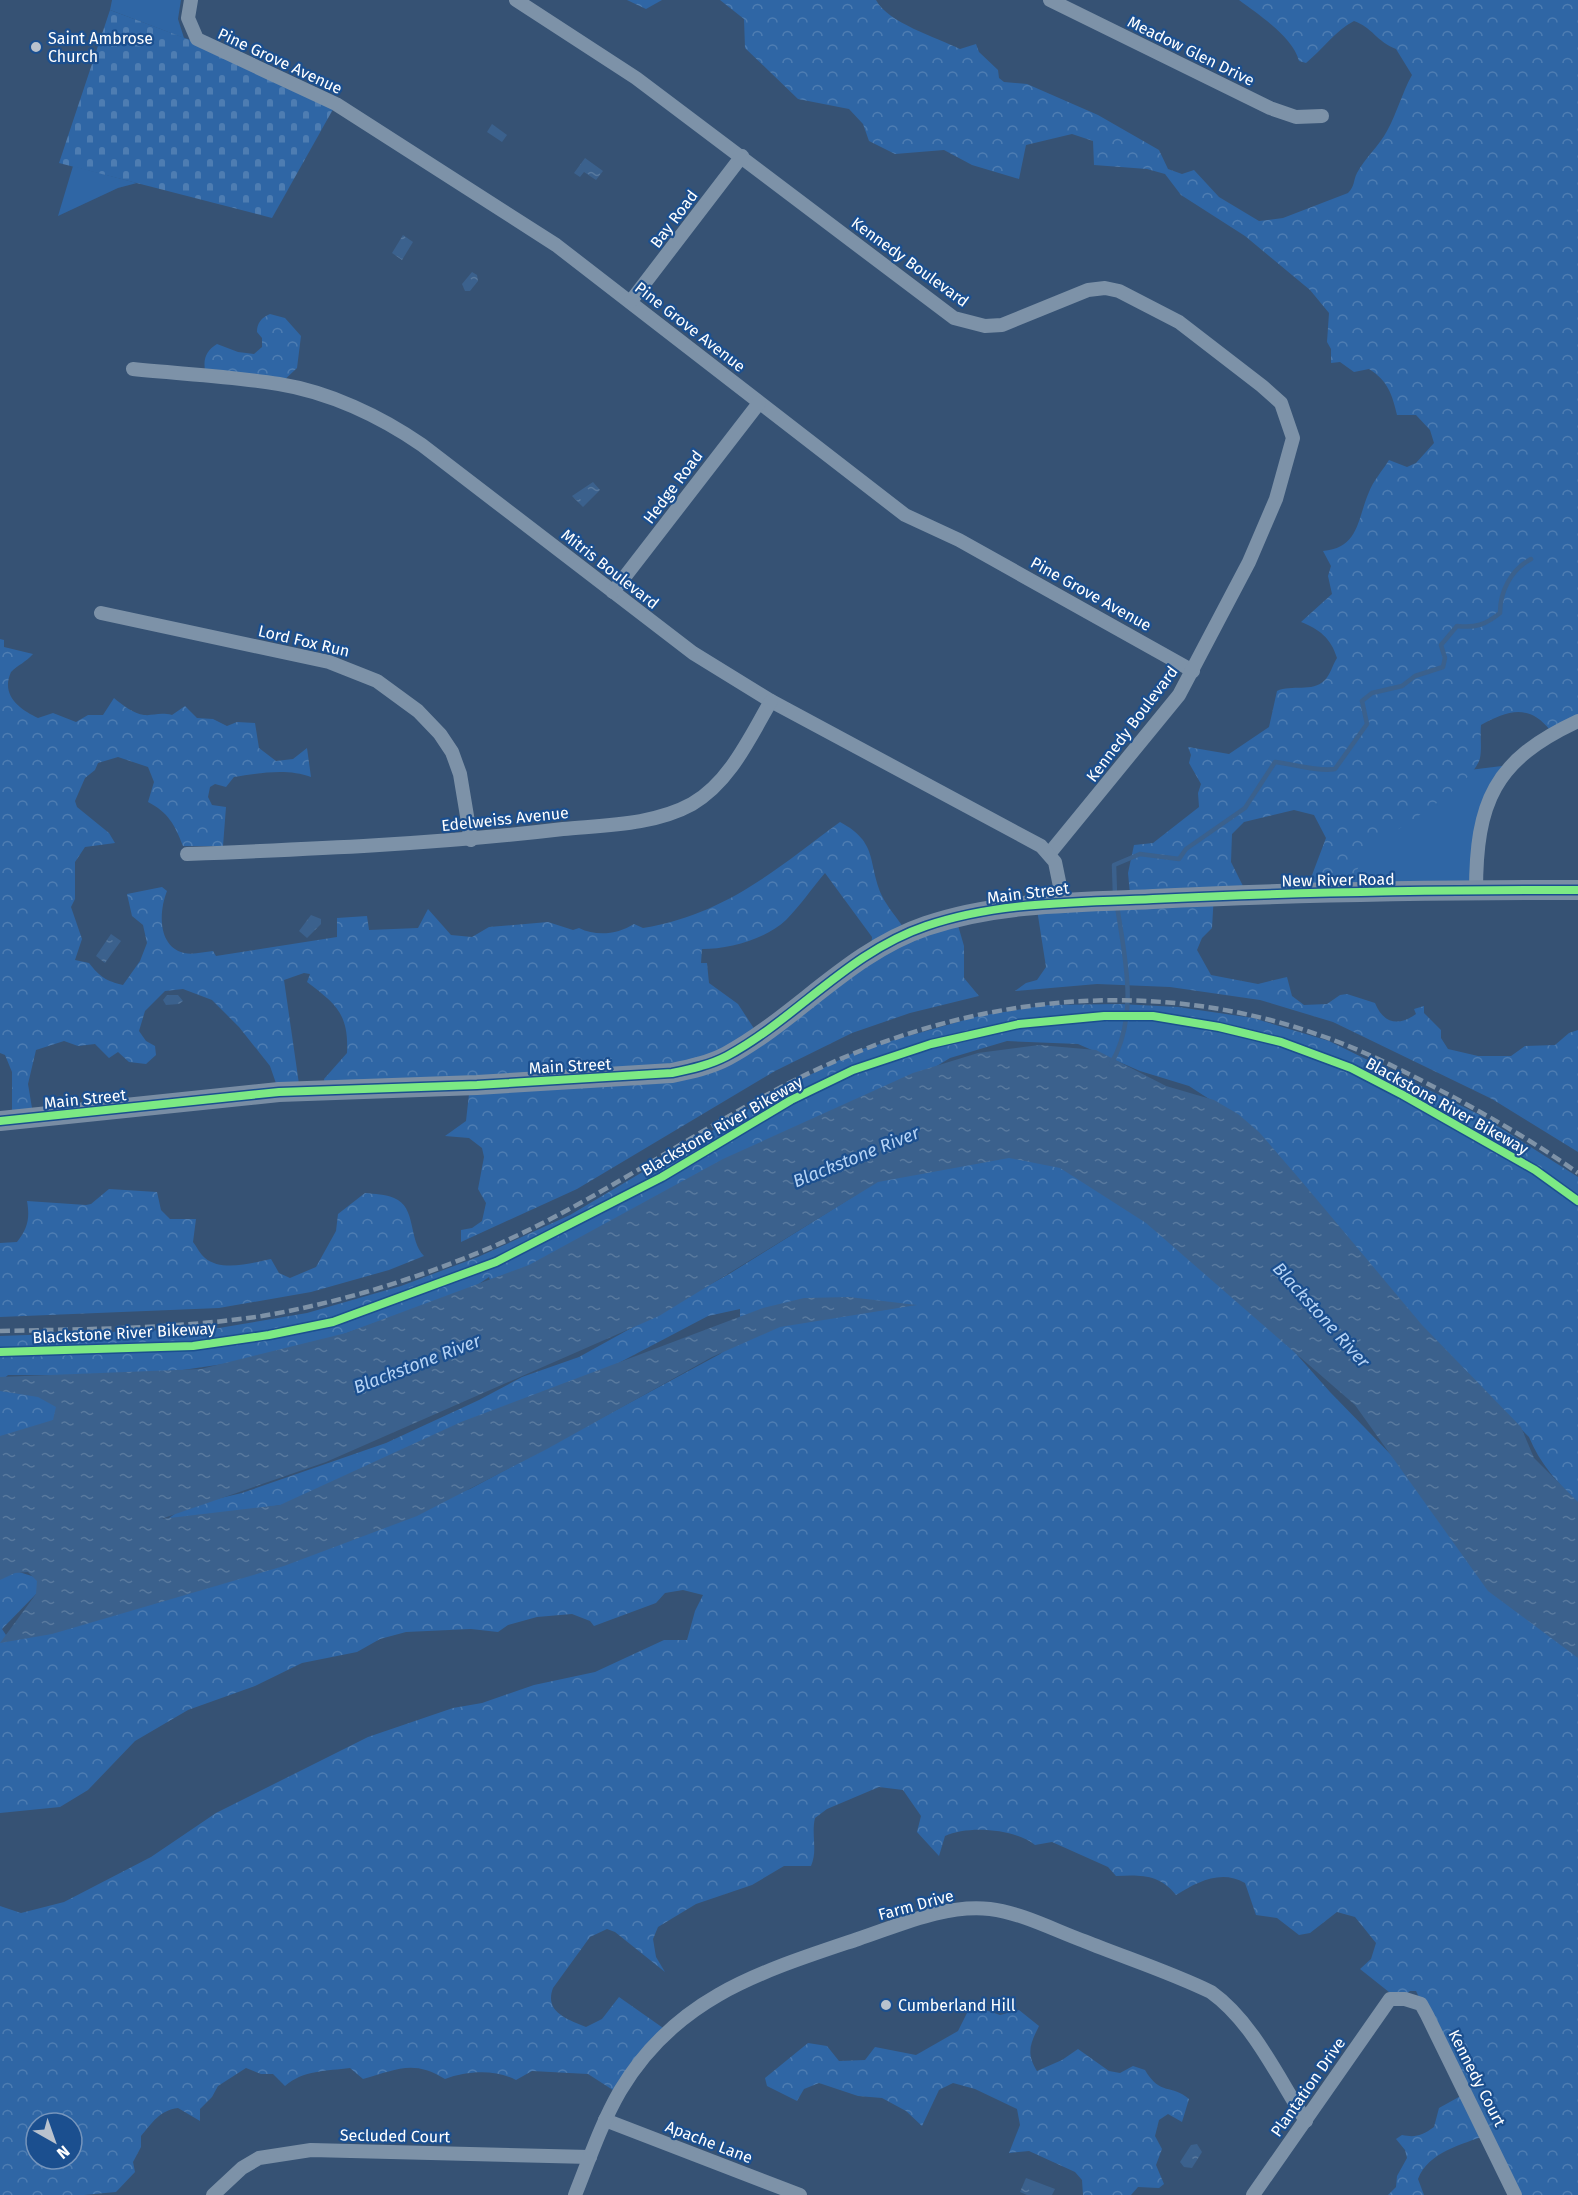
<svg xmlns="http://www.w3.org/2000/svg" width="1578" height="2195" font-family="'Fira Sans',sans-serif">
	<style>
		.green { fill: #2f66a5 }
		.forest { fill: url(#forest-crowns); fill-rule: evenodd }
		.cemetery { fill: url(#cemetery-stones) }
		.water { fill: url(#water-ripples) }
		.lines { fill: none; stroke-linecap: round; stroke-linejoin: round }
		.stream { stroke: #3b618d; stroke-width: 4.5 }
		.street { stroke: #7d92a8; stroke-width: 14 }
		.secondary { stroke: #798da4; stroke-width: 20 }
		.rail { stroke: #7e92a7; stroke-width: 4.5; stroke-dasharray: 10 4.5; stroke-linecap: butt }
		.cycleway-casing { stroke: #1b4f8f; stroke-width: 11 }
		.cycleway { stroke: #7ce984; stroke-width: 8 }
		.poi-dot { fill: #b9c2ce; stroke: #1b4f8f; stroke-width: 2 }
		.labels { text-anchor: middle; dominant-baseline: central; stroke-width: 4.5; stroke-linejoin: round; paint-order: stroke }
		.poi-label { font-size: 16px; fill: #fff; stroke: #1b4f8f; text-anchor: start }
		.street-label { font-size: 16px; fill: #fff; stroke: #1b4f8f }
		.water-label { font-size: 18px; font-style: italic; fill: #b5d3f5; stroke: #1b4f8f }
	</style>
	<defs>
		<pattern id="forest-crowns" width="20" height="18" patternUnits="userSpaceOnUse" patternTransform="scale(1.5)"><rect width="20" height="18" fill="#2f66a5"/><path d="M2 6a3 3 0 1 1 6 0M12 15a3 3 0 1 1 6 0" fill="none" stroke="#4e7db2"/></pattern>
		<pattern id="cemetery-stones" width="16" height="16" patternUnits="userSpaceOnUse" patternTransform="scale(1.5)"><rect width="16" height="16" fill="#2f66a5"/><path d="M2 7V4a2 2 0 0 1 4 0v3zM10 15v-3a2 2 0 0 1 4 0v3z" fill="#4e7db2"/></pattern>
		<pattern id="water-ripples" width="26" height="14" patternUnits="userSpaceOnUse" patternTransform="scale(1.5)"><rect width="26" height="14" fill="#3b618d"/><path d="M2 4q2-2 4 0t4 0M15 11q2-2 4 0t4 0" fill="none" stroke="#58799e"/></pattern>
	</defs>
	<rect width="100%" height="100%" fill="#365274"/>
	<!-- green -->
	<g class="green">
		<path d="M112 0H181L178 19 184 38 110 10Z"/>
		<path d="M73 166 137 183 118 188 58 216Z"/>
		<path d="M1510 765 1486 806 1476 892 1343 893 1365 851 1461 771Z"/>
	</g>
	<!-- forest -->
	<g class="forest">
		<path d="M627 0H662L646 9Z"/>
		<path d="M720 0H876C888 23 936 37 960 49L976 44 979 52 998 70 999 78 1004 82 1027 84 1098 115 1159 150 1168 169 1182 174 1194 170 1219 197 1259 221 1283 218 1348 193C1355 186 1353 181 1357 173 1365 158 1379 146 1387 131 1397 113 1402 93 1412 75L1396 49C1377 42 1372 27 1354 21 1335 31 1323 49 1306 63L1299 61C1293 37 1259 15 1239 0H1578V719L1550 730C1528 703 1507 711 1481 725 1480 735 1482 748 1480 758 1474 783 1411 820 1390 835 1371 849 1357 867 1347 887L1306 891 1326 838 1314 815 1294 810 1244 822 1232 834 1231 862 1246 892 1214 893 1212 928 1202 938 1197 950 1211 975 1258 984 1287 977 1292 996 1304 1005 1327 1004 1340 995 1347 994 1375 1003C1383 1023 1398 1027 1416 1014L1414 1009 1424 1006V1013L1441 1030V1038L1448 1049 1478 1056H1511L1525 1046 1555 1045 1569 1033 1578 1030V1152L1492 1099 1333 1022 1260 1000 1170 987 1097 984 1015 991 1026 983 1037 980 1046 967 1036 903 1130 894 1128 873 1134 845 1153 843 1199 807 1198 793 1201 784 1189 763 1191 755 1188 747 1229 754 1269 727 1277 691C1292 684 1312 693 1325 680 1330 675 1333 664 1337 658 1331 638 1319 629 1301 622L1332 594 1328 576 1331 566 1323 551C1359 548 1357 520 1369 492 1373 481 1383 470 1389 460L1407 467 1416 463 1434 443 1430 430 1416 415H1397C1392 394 1388 381 1369 369L1354 372 1340 362 1331 363V349L1327 342 1329 313 1310 290 1245 236 1181 195 1165 174 1147 169 1094 165 1093 141 1072 134 1026 145 1019 179 972 165 944 150 895 154 869 141 863 124 849 109 798 99 745 48 744 19Z"/>
		<path d="M270 314 285 318 301 336 297 368 280 384 205 370C203 358 207 350 217 344L238 352 254 354 262 347V338L257 332C257 323 261 318 270 314Z"/>
		<path d="M0 639 4 640V647L33 654C26 662 18 665 11 672 0 696 21 710 38 718L53 713 76 722 88 715H103L114 698C121 704 134 714 144 715 153 716 159 712 172 715L185 706 197 718 213 719 227 726 237 722 255 723 259 748 276 761 293 759 307 748 311 777C288 768 258 773 234 777L226 787 215 784 210 787 208 797 212 805 226 807 223 846H183C175 825 168 812 148 802L154 782 148 767 118 757 98 763 95 770 85 778 75 801 77 807 109 833 115 843 85 847 75 862V899L71 907 82 939 75 960 89 963C100 977 106 981 123 985L140 961 147 943 143 925 132 916 127 894 162 887 167 891C159 911 157 946 184 953 193 955 204 952 213 951L216 956 337 937V918L367 916 369 930 418 928 428 909 451 935 472 937 489 927 548 922 573 930 579 928C597 937 618 934 634 924L643 928C726 914 775 870 840 822 879 843 867 862 882 896 888 908 898 919 906 931L955 915 964 946V978L979 996 910 1013 852 1033 775 1071 577 1189 461 1242V1230L472 1228 482 1221 486 1203 478 1189 484 1157 482 1148 469 1138 445 1136 466 1121 470 1085 325 1090 324 1079 347 1053C349 1014 336 1004 307 982L310 974 304 973 284 980 300 1091 279 1092 270 1066 239 1027 212 1000 183 989 165 991 145 1011 139 1031 146 1041 155 1046 156 1055 146 1064 129 1062 118 1052 109 1058 95 1044 78 1046 64 1041 36 1050 28 1084 33 1114 12 1116V1072L5 1055 0 1053ZM825 873 872 937 871 949 755 1030 738 1004 709 983 707 963H701L702 949C729 949 766 939 786 920 800 906 812 888 825 873Z"/>
		<path d="M1120 1004 1178 1007 1253 1018 1329 1041 1480 1115 1578 1177V1503C1558 1483 1540 1464 1529 1437L1435 1342 1237 1117 1189 1086 1140 1071 1078 1044 1007 1041 950 1058 904 1086 533 1269 490 1280 489 1277 473 1288 285 1355 121 1379 87 1375H8L0 1382V1336L219 1328 307 1313 401 1286 478 1257 570 1215 786 1087 859 1050 979 1016 1048 1005Z"/>
		<path d="M985 1140 1055 1155 1245 1296 1330 1392 1578 1647V2195H1520L1487 2135C1463 2144 1428 2152 1418 2179L1424 2195H1388L1396 2187 1397 2176 1407 2158 1405 2150 1396 2139 1402 2135C1416 2138 1423 2135 1434 2127L1439 2108 1466 2093 1416 1991H1410L1399 2000 1360 1969 1371 1959 1376 1943 1355 1917 1337 1912 1310 1933 1299 1935 1277 1918 1256 1915 1245 1883C1221 1869 1197 1882 1176 1895 1159 1874 1141 1875 1116 1876L1108 1867 1052 1842 1035 1845C1015 1829 969 1825 945 1836L939 1856 917 1832 921 1816 903 1790 879 1787 827 1809 815 1818C811 1835 818 1850 811 1866H784L752 1885 696 1904 658 1927 653 1939 656 1957 665 1972 615 1932 607 1929 590 1937 553 1988C544 2012 567 2019 586 2027L602 2019 619 1997 666 2030 616 2092 588 2074 532 2071 516 2080C495 2069 467 2071 445 2079 413 2059 396 2070 363 2079L350 2068C327 2071 303 2070 285 2086L273 2074H261L246 2068 218 2086 212 2097 200 2109V2121L178 2108C160 2110 152 2123 141 2136V2147L133 2162 135 2172 116 2192 84 2195H0V1906L21 1913 64 1902 151 1857 216 1813 368 1737 453 1708 482 1703 534 1685 595 1672 664 1640H687L695 1611 703 1595 683 1590 665 1593 656 1603 594 1626 590 1621 572 1614 537 1617 508 1625 498 1632 471 1629 406 1632 380 1639 357 1652 302 1663 255 1686 188 1710 135 1741 88 1790 60 1807 0 1813V1574L16 1571 38 1578V1592L2 1629 6 1635 470 1489 720 1354C742 1338 740 1335 740 1309L708 1316 590 1378 295 1503 174 1521 169 1518 186 1506 242 1493 386 1443 479 1400 522 1377 579 1357 729 1274 904 1165ZM36 2123H72V2159H36Z"/>
		<path d="M109 1189 157 1192 161 1210 170 1219H196L193 1242C197 1247 200 1254 205 1258 221 1272 253 1263 271 1259L279 1273 290 1278 316 1267 336 1231 338 1214 365 1193C374 1194 386 1194 394 1198 417 1207 408 1240 424 1256L389 1270 311 1292 219 1308 0 1317V1243L17 1242C28 1228 30 1218 27 1201L86 1205 91 1204Z"/>
		<path d="M0 1385 82 1407 0 1445Z"/>
		<path d="M971 2005 1000 2015 1019 2010 1039 2026C1030 2044 1026 2053 1037 2071L1062 2060 1078 2049 1109 2071 1120 2073 1133 2066 1145 2070C1160 2096 1172 2084 1189 2099L1182 2122 1168 2114 1159 2120 1155 2136 1162 2149 1156 2165 1164 2184 1159 2188 1138 2187 1131 2195H1083L1082 2180 1075 2172 1029 2151 1009 2153 1020 2125 1017 2109 975 2089 953 2083 939 2090 922 2126 906 2111 882 2098 858 2096 819 2083 804 2089 797 2101 767 2086 765 2078 808 2043 827 2046 839 2061 865 2060 875 2047 916 2055 958 2031Z"/>
	</g>
	<!-- cemetery -->
	<path class="cemetery" d="M110 10 209 47 336 104 272 218 59 163Z"/>
	<!-- water -->
	<g class="water">
		<path d="M492 124 507 135 502 142 487 132Z"/>
		<path d="M585 158 603 171 596 180 584 172 580 177 574 173Z"/>
		<path d="M403 235 413 242 402 260 392 253Z"/>
		<path d="M472 272 477 275 478 281 470 291H465L462 284Z"/>
		<path d="M593 482 600 490 583 507 572 496Z"/>
		<path d="M311 915 321 919V924L307 938 299 931Z"/>
		<path d="M111 934 121 941 105 963 96 956Z"/>
		<path d="M167 995H178L183 1001 179 1004 166 1005 163 1000Z"/>
		<path d="M1039 1045 1096 1050 1166 1086 1214 1100 1238 1114 1259 1132 1303 1183 1422 1325 1521 1427 1534 1458 1578 1502V1658L1488 1591 1355 1405 1146 1223 1060 1168 1009 1158 878 1182 659 1316 326 1462 161 1519 280 1505 461 1422 763 1308 804 1298 849 1297 917 1305 780 1327 712 1357 547 1449 417 1516 284 1566 52 1634 0 1643 36 1594 37 1581 28 1572 15 1573 0 1580V1436L53 1420 56 1407 38 1397 0 1391V1377L201 1369 346 1333 529 1265 723 1159 913 1073 978 1053Z"/>
		<path d="M1197 2144 1202 2152 1192 2168 1184 2167 1180 2162 1191 2145Z"/>
		<path d="M1026 2178 1055 2189 1052 2195H1027L1020 2192Z"/>
	</g>
	<g class="lines">
		<!-- stream -->
		<g class="stream">
			<path d="M1115 895 1114 865 1140 854 1179 859 1186 849 1245 808 1275 762C1294 764 1318 772 1335 769L1367 724 1362 701 1372 693 1402 686 1415 676 1443 667 1445 658 1441 645 1457 626C1476 628 1485 625 1500 613 1500 591 1511 570 1531 559"/>
			<path d="M1111 1064C1139 1016 1125 958 1117 906"/>
		</g>
		<!-- street -->
		<g class="street">
			<path d="M191 0 188 18 197 39 336 104 556 245 905 515 959 540 1193 671"/>
			<path d="M516 0 636 78 954 318 985 326 1002 325 1088 290 1105 288 1119 291 1179 322 1262 386 1281 403 1293 438 1276 499 1249 562 1179 695 1049 854"/>
			<path d="M1050 0 1270 108 1296 117 1322 116"/>
			<path d="M631 301 742 156"/>
			<path d="M133 369C181 374 231 376 279 384 329 392 380 416 422 445L693 653 771 701 1041 846 1055 862 1063 901"/>
			<path d="M613 592 759 403"/>
			<path d="M101 613 329 662 377 681 418 711 440 734 452 752 460 774 471 840"/>
			<path d="M187 854C313 849 438 844 563 829 605 825 654 825 692 804 730 782 750 737 771 701"/>
			<path d="M1476 892C1476 802 1494 760 1578 721"/>
			<path d="M605 2120 800 2195"/>
			<path d="M213 2195 242 2168 259 2158 311 2150 590 2157"/>
			<path d="M575 2195C589 2160 601 2124 620 2091 676 1997 760 1972 858 1939 900 1925 945 1904 990 1909 1022 1913 1054 1930 1084 1941 1126 1958 1170 1972 1211 1992 1253 2022 1278 2078 1306 2121"/>
			<path d="M1253 2195 1390 1999H1405L1421 2004 1427 2015 1515 2195"/>
		</g>
		<!-- secondary -->
		<path class="secondary" d="M0 1121 279 1092 477 1085 672 1073C691 1069 710 1065 727 1056 797 1018 849 952 926 926 999 901 1077 903 1153 899 1294 892 1436 890 1578 890"/>
		<!-- rail -->
		<path class="rail" d="M0 1331C87 1329 176 1329 262 1316 332 1304 399 1284 465 1258 579 1214 678 1141 785 1085 954 998 1143 971 1325 1037 1370 1053 1413 1076 1455 1098 1497 1121 1539 1145 1578 1173"/>
		<defs>
			<g id="cycleway">
				<path d="M0 1121 279 1092 477 1085 672 1073C691 1069 710 1065 727 1056 797 1018 849 952 926 926 999 901 1077 903 1153 899 1294 892 1436 890 1578 890"/>
				<path d="M0 1352 193 1346 269 1335 333 1322 496 1262 662 1177 791 1100 853 1070 931 1044 1019 1024 1104 1016H1153L1219 1027 1281 1042 1351 1068 1403 1095 1535 1170 1578 1201"/>
			</g>
		</defs>
		<!-- cycleway casing -->
		<use href="#cycleway" class="cycleway-casing"/>
		<!-- cycleway -->
		<use href="#cycleway" class="cycleway"/>
	</g>
	<!-- markers -->
	<g class="poi-dot">
		<circle cx="36" cy="47" r="6"/>
		<circle cx="886" cy="2005" r="6"/>
	</g>
	<g class="labels">
		<!-- poi labels -->
		<g class="poi-label">
			<text x="48" y="38">Saint Ambrose<tspan x="48" dy="18">Church</tspan></text>
			<text x="898" y="2005">Cumberland Hill</text>
		</g>
		<!-- street labels -->
		<g class="street-label">
			<text transform="translate(1191 51) rotate(26)">Meadow Glen Drive</text>
			<text transform="translate(280 61) rotate(25)">Pine Grove Avenue</text>
			<text transform="translate(674 219) rotate(-53)">Bay Road</text>
			<text transform="translate(910 262) rotate(36)">Kennedy Boulevard</text>
			<text transform="translate(690 327) rotate(38)">Pine Grove Avenue</text>
			<text transform="translate(673 487) rotate(-53)">Hedge Road</text>
			<text transform="translate(610 569) rotate(38)">Mitris Boulevard</text>
			<text transform="translate(1091 594) rotate(29)">Pine Grove Avenue</text>
			<text transform="translate(304 641) rotate(13)">Lord Fox Run</text>
			<text transform="translate(1132 724) rotate(-53)">Kennedy Boulevard</text>
			<text transform="translate(505 819) rotate(-6)">Edelweiss Avenue</text>
			<text transform="translate(1338 880) rotate(-1)">New River Road</text>
			<text transform="translate(1028 893) rotate(-7)">Main Street</text>
			<text transform="translate(570 1066) rotate(-3)">Main Street</text>
			<text transform="translate(85 1099) rotate(-6)">Main Street</text>
			<text transform="translate(1447 1106) rotate(29)">Blackstone River Bikeway</text>
			<text transform="translate(722 1126) rotate(-30)">Blackstone River Bikeway</text>
			<text transform="translate(124 1333) rotate(-3)">Blackstone River Bikeway</text>
			<text transform="translate(916 1905) rotate(-15)">Farm Drive</text>
			<text transform="translate(1477 2078) rotate(63)">Kennedy Court</text>
			<text transform="translate(1308 2087) rotate(-55)">Plantation Drive</text>
			<text transform="translate(395 2136) rotate(1)">Secluded Court</text>
			<text transform="translate(709 2142) rotate(21)">Apache Lane</text>
		</g>
		<!-- water labels -->
		<g class="water-label">
			<text transform="translate(856 1157) rotate(-22)">Blackstone River</text>
			<text transform="translate(1321 1315) rotate(48)">Blackstone River</text>
			<text transform="translate(417 1364) rotate(-21)">Blackstone River</text>
		</g>
	</g>
	<!-- north arrow -->
	<g transform="translate(54 2141) rotate(140)"><circle r="28" fill="#1b4f8f" stroke="#7695bc" stroke-width="1.5"/>
	<path d="M0-4.5L10 22L0 15L-10 22Z" fill="#b9c2ce"/>
	<text y="-9" font-size="16" font-weight="bold" text-anchor="middle" fill="#ffffff">N</text>
	</g>
</svg>
